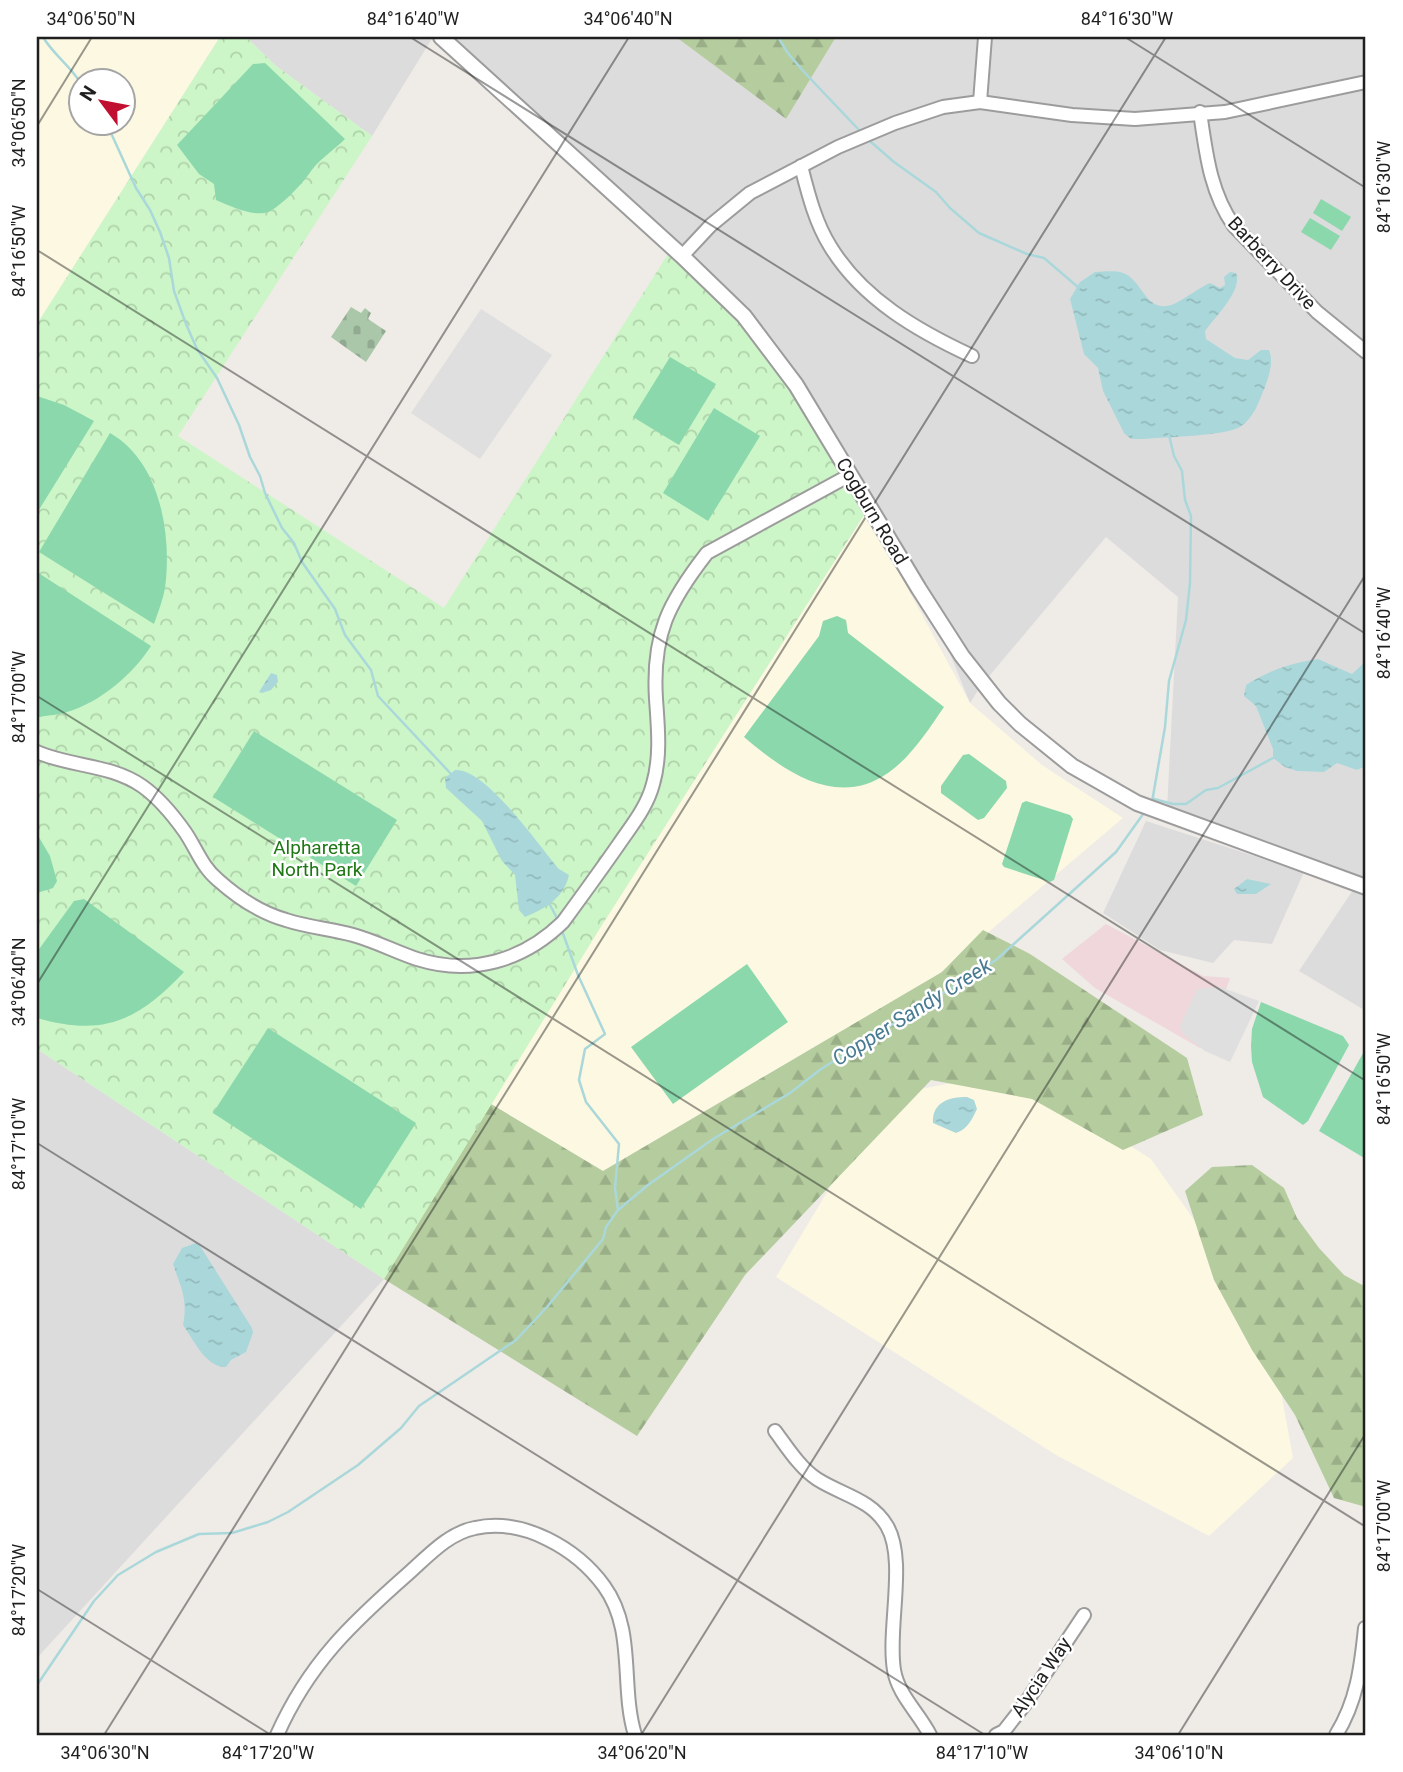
<svg xmlns="http://www.w3.org/2000/svg" width="1403" height="1772" font-family="Roboto,sans-serif">
	<style>
		.residential { fill: #dddcdd }
		.commercial { fill: #efd7db }
		.education { fill: #fdf8e2; fill-rule: evenodd }
		.forest { fill: url(#forest-firs) }
		.cemetery { fill: url(#cemetery-stones) }
		.park { fill: url(#park-crowns) }
		.pitch { fill: #8bd8ac }
		.parking { fill: #dfdfdf }
		.water { fill: url(#water-ripples) }
		.lines { fill: none; stroke-linecap: round; stroke-linejoin: round }
		.stream { stroke: #aad8da; stroke-width: 2.5 }
		.minor-casing { stroke: #9c9c9c; stroke-width: 16 }
		.tertiary-casing { stroke: #9c9c9c; stroke-width: 18 }
		.minor { stroke: #fff; stroke-width: 12 }
		.tertiary { stroke: #fff; stroke-width: 14 }
		.ticks { fill: none; stroke: #1f1f1f; stroke-width: 2; stroke-opacity: 0.45 }
		.labels { text-anchor: middle; dominant-baseline: central; stroke-width: 5; stroke-linejoin: round; paint-order: stroke }
		.street-label { font-size: 19px; fill: #1f1f1f; stroke: #fff }
		.park-label { font-size: 19px; fill: #1e7714; stroke: #fff }
		.water-label { font-size: 21px; font-style: italic; fill: #487a91; stroke: #fff }
		.neatline { fill: none; stroke: #1f1f1f; stroke-width: 2.5 }
		.ticks-label { font-size: 18px; text-anchor: middle; fill: #1f1f1f }
	</style>
	<defs>
		<pattern id="forest-firs" width="22" height="20" patternUnits="userSpaceOnUse" patternTransform="scale(1.75)"><rect width="22" height="20" fill="#b4cc9e"/><path d="M5 1l3.5 6h-7zM16 11l3.5 6h-7z" fill="#9aaf88"/></pattern>
		<pattern id="cemetery-stones" width="16" height="16" patternUnits="userSpaceOnUse" patternTransform="scale(1.75)"><rect width="16" height="16" fill="#aac7a9"/><path d="M2 7V4a2 2 0 0 1 4 0v3zM10 15v-3a2 2 0 0 1 4 0v3z" fill="#92aa91"/></pattern>
		<pattern id="park-crowns" width="20" height="18" patternUnits="userSpaceOnUse" patternTransform="scale(1.75)"><rect width="20" height="18" fill="#ccf6c7"/><path d="M2 6a3 3 0 1 1 6 0M12 15a3 3 0 1 1 6 0" fill="none" stroke="#afd2aa"/></pattern>
		<pattern id="water-ripples" width="26" height="14" patternUnits="userSpaceOnUse" patternTransform="scale(1.75)"><rect width="26" height="14" fill="#aad8da"/><path d="M2 4q2-2 4 0t4 0M15 11q2-2 4 0t4 0" fill="none" stroke="#92b9bb"/></pattern>
	</defs>
	<rect width="100%" height="100%" fill="#efebe7"/>
	<!-- residential -->
	<g class="residential">
		<path d="M246 37H433L372 136 276 66Z"/>
		<path d="M452 37H676L786 119 836 37H1366V1011L1299 971 1357 884 1167 809 1178 597 1106 537 980 687 970 703 925 592 675 243 509 101Z"/>
		<path d="M1146 821 1304 872 1272 944 1234 940 1213 963 1160 950 1103 913Z"/>
		<path d="M37 1049 384 1279 37 1658Z"/>
	</g>
	<!-- commercial -->
	<path class="commercial" d="M1106 924 1203 976 1230 978 1211 1034 1200 1048 1095 988 1062 959Z"/>
	<!-- education -->
	<g class="education">
		<path d="M37 37H220L37 324ZM80 80H122V122H80Z"/>
		<path d="M866 512 970 703 1042 765 1123 818 939 974 603 1171 491 1104 600 928Z"/>
		<path d="M1013 1071 1151 1159 1269 1326 1293 1458 1209 1536 1056 1455 776 1277 885 1096Z"/>
	</g>
	<!-- forest -->
	<g class="forest">
		<path d="M676 37H836L786 119Z"/>
		<path d="M983 930 1030 954 1187 1058 1203 1115 1123 1150 1032 1099 931 1080 745 1275 637 1436 384 1279 491 1104 603 1171 942 972Z"/>
		<path d="M1252 1165 1284 1188 1297 1218 1319 1248 1344 1275 1366 1287V1507L1334 1498 1295 1415 1252 1350 1214 1280 1185 1191 1212 1167Z"/>
	</g>
	<!-- cemetery -->
	<path class="cemetery" d="M351 307 361 313 365 308 371 313 368 319 386 331 366 362 331 337Z"/>
	<!-- park -->
	<path class="park" d="M220 37H246L276 66 372 136 178 436 444 608 675 243 758 340 829 437 866 512 600 928 384 1279 37 1049V324Z"/>
	<!-- pitch -->
	<g class="pitch">
		<path d="M265 63 345 139C334 150 317 161 309 174 302 184 276 212 264 213 248 215 230 206 216 200L214 184 199 174 177 145 253 64Z"/>
		<path d="M1321 199 1351 217 1342 231 1313 213Z"/>
		<path d="M1310 218 1340 236 1331 250 1301 232Z"/>
		<path d="M670 357 716 384 679 445 633 417Z"/>
		<path d="M37 396 64 405 94 421 37 513Z"/>
		<path d="M714 408 760 436 708 521 663 493Z"/>
		<path d="M110 433C161 462 172 536 165 588 163 600 158 612 154 624L39 552Z"/>
		<path d="M37 572 151 646C133 674 101 702 67 712 59 715 49 715 40 717H37Z"/>
		<path d="M837 616 846 620 848 633 944 707C928 730 912 756 888 773 836 809 784 771 744 737L819 636 823 621Z"/>
		<path d="M254 731 397 820 356 886 213 797Z"/>
		<path d="M969 754 1006 781 1007 788 984 818 978 820 941 793V786L963 755Z"/>
		<path d="M1026 801 1070 815 1073 819 1054 880 1050 882 1004 867 1002 864 1022 803Z"/>
		<path d="M37 834 50 856 57 881 53 888 37 893Z"/>
		<path d="M84 899 184 972C138 1021 103 1037 37 1018V952L74 901Z"/>
		<path d="M747 964 788 1022 673 1104 631 1047Z"/>
		<path d="M1261 1002 1343 1036 1349 1045 1308 1121 1303 1125 1263 1097 1252 1062 1251 1046 1252 1029Z"/>
		<path d="M268 1028 416 1123 361 1209 213 1113Z"/>
		<path d="M1366 1048V1159L1319 1131Z"/>
	</g>
	<!-- parking -->
	<g class="parking">
		<path d="M481 309 552 355 480 459 411 413Z"/>
		<path d="M1220 987 1259 1001 1230 1062 1205 1051 1183 1034 1180 1026 1197 989Z"/>
	</g>
	<!-- water -->
	<g class="water">
		<path d="M1095 272C1103 272 1115 270 1123 273 1144 280 1145 317 1176 303 1188 297 1198 288 1210 283L1220 288 1225 285 1224 277 1230 272 1236 273C1243 290 1215 317 1205 331L1206 339 1235 358 1248 360 1261 350H1269C1274 362 1269 375 1265 387 1259 401 1254 418 1240 427 1225 436 1163 437 1143 439H1131L1124 433 1103 391 1098 368 1084 354 1070 299 1080 282Z"/>
		<path d="M1318 659 1352 674 1366 661V766L1357 770 1337 763 1324 772 1297 771 1285 767 1273 758V749L1256 706 1244 696 1246 685C1269 670 1292 663 1318 659Z"/>
		<path d="M271 673 277 675 278 682 271 690 262 693 259 692Z"/>
		<path d="M455 770C486 768 539 846 559 869L569 875C564 898 545 909 525 917L519 910 515 875 502 861 482 821 446 788 445 778Z"/>
		<path d="M1247 879 1271 884 1256 894H1237L1234 889Z"/>
		<path d="M967 1097 974 1100 977 1109C972 1119 968 1129 956 1133L933 1123C932 1102 949 1097 967 1097Z"/>
		<path d="M196 1243 200 1246 252 1328 253 1333 246 1352 231 1360 226 1367C206 1368 193 1339 183 1325 188 1299 181 1288 173 1264L182 1248Z"/>
	</g>
	<g class="lines">
		<!-- stream -->
		<g class="stream">
			<path d="M43 37C53 54 69 65 80 82"/>
			<path d="M778 37 787 52 804 72 860 131"/>
			<path d="M106 122 136 188 150 210 160 232 169 258 174 291 186 324 197 349 217 378 239 425 250 457 260 476 265 493 282 528 294 543 302 562 335 609 345 635 371 670 378 696 452 775"/>
			<path d="M871 142 894 162 936 192 950 208 979 233 1027 254 1044 258 1079 288"/>
			<path d="M1154 799 1173 804H1186L1206 790 1218 788 1273 758"/>
			<path d="M1152 802 1165 727 1169 681 1186 620 1190 583 1191 516 1185 500 1182 471 1174 456 1169 435"/>
			<path d="M549 903 559 922"/>
			<path d="M561 928 578 975 605 1034 585 1049 579 1080 586 1102 619 1144 615 1188 618 1210"/>
			<path d="M37 1685 94 1601 118 1575 156 1552 199 1534 232 1533 268 1522 288 1512 358 1465 401 1428 419 1406 516 1340 547 1307 603 1239 606 1227 618 1210 648 1185 713 1139 790 1093 821 1069 996 960 1116 852 1146 810"/>
		</g>
		<defs>
			<g id="minor">
				<path d="M980 102 985 37"/>
				<path d="M1200 112C1206 153 1210 192 1234 226L1317 312 1366 352"/>
				<path d="M801 166C808 193 815 222 830 246 862 299 918 331 972 356"/>
				<path d="M682 256 711 225 750 193 838 147 895 123 943 107 980 102 1072 115 1135 119 1225 112 1366 82"/>
				<path d="M37 752C71 767 110 764 142 786 159 798 173 815 185 832 196 848 202 867 218 880 237 897 261 913 286 920 307 927 331 929 353 935 375 941 396 952 417 959 471 976 523 961 563 922 582 896 601 870 619 844 632 825 647 807 653 784 661 757 658 727 656 699 652 635 668 603 707 553L850 475"/>
				<path d="M775 1431C787 1447 800 1468 817 1479 842 1495 871 1499 887 1526 907 1560 887 1629 894 1670 898 1695 919 1713 930 1735"/>
				<path d="M277 1735C309 1663 352 1623 410 1572 429 1555 449 1533 475 1528 523 1517 577 1549 604 1586 636 1630 620 1686 635 1735"/>
				<path d="M996 1735 1004 1731 1025 1704 1084 1615"/>
				<path d="M1336 1735C1357 1701 1361 1667 1365 1628"/>
			</g>
			<path id="tertiary" d="M441 37 682 256 744 316 796 385 919 589 962 656 999 703 1020 724 1072 766 1137 803 1366 887"/>
		</defs>
		<!-- minor casing -->
		<use href="#minor" class="minor-casing"/>
		<!-- tertiary casing -->
		<use href="#tertiary" class="tertiary-casing"/>
		<!-- minor -->
		<use href="#minor" class="minor"/>
		<!-- tertiary -->
		<use href="#tertiary" class="tertiary"/>
	</g>
	<!-- ticks -->
	<path class="ticks" d="M410 37 1366 634M1125 37 1366 188M37 126 92 37M37 250 1366 1081M37 696 1366 1527M37 984 629 37M37 1143 985 1735M37 1589 271 1735M104 1735 1166 37M641 1735 1366 574M1178 1735 1366 1433"/>
	<g class="labels">
		<!-- street labels -->
		<g class="street-label">
			<text transform="translate(1272 263) rotate(47)">Barberry Drive</text>
			<text transform="translate(872 511) rotate(59)">Cogburn Road</text>
			<text transform="translate(1041 1677) rotate(-56)">Alycia Way</text>
		</g>
		<!-- park labels -->
		<g class="park-label">
			<text x="317" y="847">Alpharetta<tspan x="317" dy="22">North Park</tspan></text>
		</g>
		<!-- water labels -->
		<g class="water-label">
			<text transform="translate(912 1012) rotate(-32)">Copper Sandy Creek</text>
		</g>
	</g>
	<!-- border -->
	<rect width="1403" height="1772" fill="none" stroke="#ffffff" stroke-width="77"/>
	<!-- north arrow -->
	<g transform="translate(102 102) rotate(302)"><circle r="33" fill="#ffffff" stroke="#a5a5a5" stroke-width="2"/>
	<path d="M0-5L12 26L0 18L-12 26Z" fill="#c00f30"/>
	<text y="-10" font-size="19" font-weight="bold" text-anchor="middle" fill="#1f1f1f">N</text>
	</g>
	<rect x="38" y="38" width="1326" height="1696" class="neatline"/>
	<g class="ticks-label">
		<text x="91" y="25">34°06'50"N</text>
		<text x="413" y="25">84°16'40"W</text>
		<text x="628" y="25">34°06'40"N</text>
		<text x="1127" y="25">84°16'30"W</text>
		<text transform="translate(19 123) rotate(-90)" y="6">34°06'50"N</text>
		<text transform="translate(1384 187) rotate(-90)" y="6">84°16'30"W</text>
		<text transform="translate(19 251) rotate(-90)" y="6">84°16'50"W</text>
		<text transform="translate(1384 633) rotate(-90)" y="6">84°16'40"W</text>
		<text transform="translate(19 697) rotate(-90)" y="6">84°17'00"W</text>
		<text transform="translate(19 982) rotate(-90)" y="6">34°06'40"N</text>
		<text transform="translate(1384 1079) rotate(-90)" y="6">84°16'50"W</text>
		<text transform="translate(19 1144) rotate(-90)" y="6">84°17'10"W</text>
		<text transform="translate(1384 1526) rotate(-90)" y="6">84°17'00"W</text>
		<text transform="translate(19 1590) rotate(-90)" y="6">84°17'20"W</text>
		<text x="105" y="1759">34°06'30"N</text>
		<text x="268" y="1759">84°17'20"W</text>
		<text x="642" y="1759">34°06'20"N</text>
		<text x="982" y="1759">84°17'10"W</text>
		<text x="1179" y="1759">34°06'10"N</text>
	</g>
</svg>
